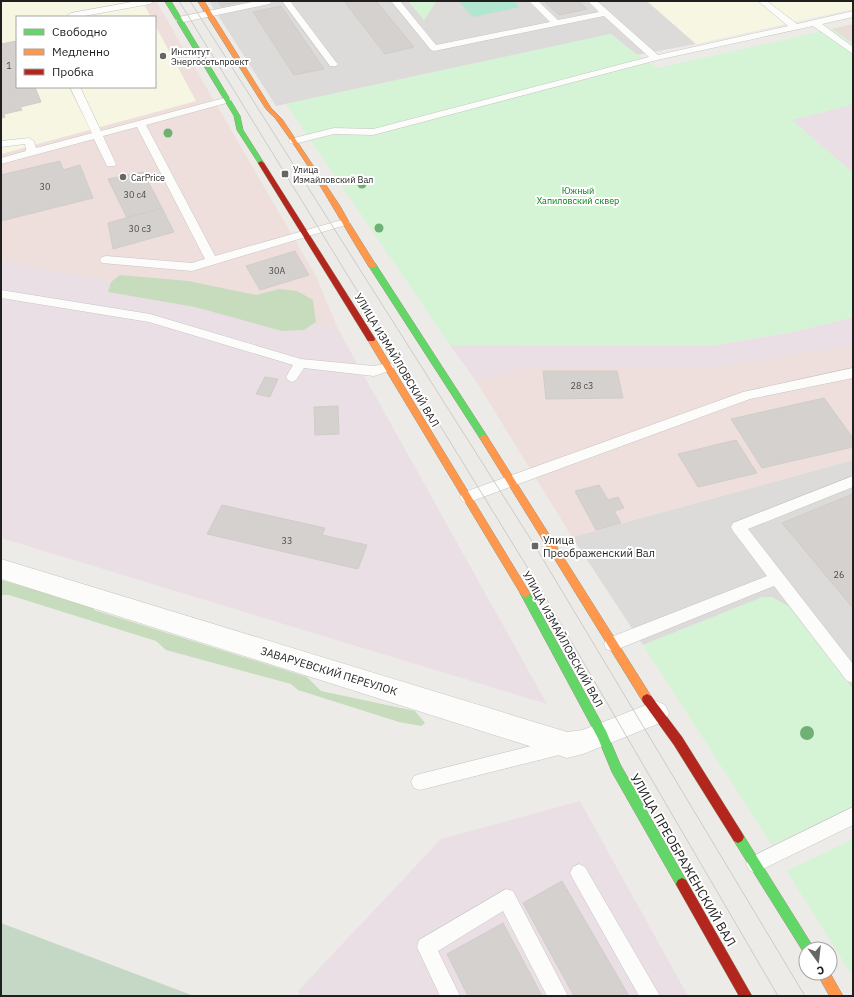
<svg xmlns="http://www.w3.org/2000/svg" width="854" height="997" font-family="'IBM Plex Sans',sans-serif">
	<style>
		.residential { fill: #dcdbd9 }
		.commercial { fill: #efdfdc; fill-rule: evenodd }
		.industrial { fill: #ebdfe6 }
		.education { fill: #f6f6e2 }
		.military { fill: #e8dcd6 }
		.forest { fill: #c6dcbc }
		.cemetery { fill: #c5d8c6 }
		.park { fill: #d4f4d5 }
		.pitch { fill: #b1e6d0 }
		.building { fill: #d4d1ce; stroke: #d0cdc8 }
		.lines { fill: none; stroke-linecap: round; stroke-linejoin: round }
		.lane-casing { stroke: #c6c5c3; stroke-width: 1 }
		.street-casing { stroke: #c6c5c3; stroke-width: 1 }
		.fast-casing { stroke: #95977e; stroke-width: 1 }
		.slow-casing { stroke: #95977e; stroke-width: 1 }
		.jam-casing { stroke: #95977e; stroke-width: 1 }
		.lane { fill: #fcfcfb; fill-rule: evenodd }
		.street { fill: #fcfcfb; fill-rule: evenodd }
		.fast { fill: #63d668; fill-rule: evenodd }
		.slow { fill: #ff974d; fill-rule: evenodd }
		.jam { fill: #b3261e; fill-rule: evenodd }
		.tram { stroke: #cbcbca; stroke-width: 1 }
		.tree { fill: #6fb174 }
		.poi-dot { fill: #676665; stroke: #fff; stroke-width: 1.5 }
		.labels { text-anchor: middle; dominant-baseline: central; stroke-width: 4; stroke-linejoin: round; paint-order: stroke }
		.far-poi-label { font-size: 9px; fill: #1f1f1f; stroke: #fff; text-anchor: start }
		.number-label { font-size: 9px; fill: #4c4c4b }
		.far-park-label { font-size: 9px; fill: #088116; stroke: #fff }
		.street-label { font-size: 11px; fill: #1f1f1f; stroke: #fff }
		.poi-label { font-size: 11px; fill: #1f1f1f; stroke: #fff; text-anchor: start }
		.near-street-label { font-size: 13px; fill: #1f1f1f; stroke: #fff }
	</style>
	<rect width="100%" height="100%" fill="#edebe7"/>
	<!-- residential -->
	<g class="residential">
		<path d="M209 1H647L696 44 637 55 611 34 276 106Z"/>
		<path d="M853 460V689L788 606 763 597 643 645 572 537Z"/>
	</g>
	<!-- commercial -->
	<g class="commercial">
		<path d="M1 1H156L316 276 338 329 211 306 95 278 1 261ZM17 17H155V87H17Z"/>
		<path d="M853 345V460L572 537 476 381 527 367H719Z"/>
	</g>
	<!-- industrial -->
	<g class="industrial">
		<path d="M853 104V173L791 120Z"/>
		<path d="M1 261 95 278 211 306 338 329 547 704 1 538Z"/>
		<path d="M853 317V345L719 367H527L476 381 450 345 709 346 797 331Z"/>
		<path d="M580 801 688 996H300L298 991 441 839Z"/>
	</g>
	<!-- education -->
	<g class="education">
		<path d="M1 1H142L151 17H17V87H155V25L196 101 1 154Z"/>
		<path d="M647 1H853V9L696 44Z"/>
	</g>
	<!-- military -->
	<path class="military" d="M853 24V44L832 29Z"/>
	<!-- forest -->
	<g class="forest">
		<path d="M120 275 188 281 256 295 279 289 297 291 313 300 316 322 304 330 282 331 195 307 108 292 111 282Z"/>
		<path d="M1 580 91 606 94 610 307 677 321 691 415 711 425 723 421 726 399 722 298 690 291 684 166 650 156 641 9 595H1Z"/>
	</g>
	<!-- cemetery -->
	<path class="cemetery" d="M1 923 194 996H1Z"/>
	<!-- park -->
	<g class="park">
		<path d="M408 1H437L424 20Z"/>
		<path d="M832 29 853 44V104L792 120 853 173V317L797 331 709 346 450 345 286 104 611 34 637 55 658 68Z"/>
		<path d="M763 597H772L788 606 853 689V807L772 845 643 645Z"/>
		<path d="M853 839V977L787 871Z"/>
	</g>
	<!-- pitch -->
	<path class="pitch" d="M464 1H513L520 7 473 17 459 2Z"/>
	<!-- building -->
	<g class="building">
		<path d="M218 1H245L221 6Z"/>
		<path d="M344 1H376L414 47 385 54Z"/>
		<path d="M544 1H578L587 9 559 15Z"/>
		<path d="M281 6 324 69 294 75 253 12Z"/>
		<path d="M17 41V87H35L41 102 20 107 22 110 4 114 5 117 1 118V44Z"/>
		<path d="M60 161 63 170 80 165 93 198 1 221V175Z"/>
		<path d="M143 172 162 208 127 218 108 179Z"/>
		<path d="M162 208 174 232 113 249 108 223Z"/>
		<path d="M295 251 309 275 260 290 246 266Z"/>
		<path d="M543 371H617L623 398 546 399Z"/>
		<path d="M265 377 278 379 270 397 256 394Z"/>
		<path d="M824 398 853 438V447L762 468 731 419Z"/>
		<path d="M338 406 339 434 315 435 314 407Z"/>
		<path d="M736 440 757 473 698 487 678 454Z"/>
		<path d="M599 485 608 500 618 497 624 508 614 511 621 523 596 530 575 491Z"/>
		<path d="M853 494V608L782 523Z"/>
		<path d="M222 505 325 528 322 535 367 545 358 569 207 534Z"/>
		<path d="M562 881 629 996H574L523 903Z"/>
		<path d="M503 923 542 996H468L447 954Z"/>
	</g>
	<g class="lines">
		<defs>
			<g id="lane">
				<path d="M137 1H154L150 4 79 17 67 16 71 13Z"/>
				<path d="M257 1H273L269 4 179 23 175 20 179 17Z"/>
				<path d="M282 1H290L336 62 338 64 336 66H330Z"/>
				<path d="M391 1H400L436 45 550 22 529 1H538L558 20 599 12 588 1H597L658 55 788 26 758 1H767L797 24 853 11V17L822 24 853 47V54L813 26 657 60 373 135 334 134 294 144 290 143 289 141 290 139 334 128 373 129 649 57 604 16 434 51 431 50Z"/>
				<path d="M70 87H80L101 131 224 98H230L232 100 230 102 146 125 215 256 345 219 350 222 349 224 192 271 102 263 100 260 102 257 106 256 192 263 205 259 137 127 103 136 116 164 115 166H107L94 139 1 164V158L26 151 25 144 1 147V141L29 138 34 141 36 148 92 133Z"/>
				<path d="M1 290 150 314 301 359 374 366 388 363 392 364 394 367 392 370 374 376 304 368 296 380 292 382 288 380 286 377 293 365 149 322 1 298Z"/>
				<path d="M853 368V378L750 399 472 501 467 503 462 501 460 497 462 493 743 392Z"/>
				<path d="M853 476V487L748 529 853 664V683L847 681 774 586 618 649 612 651 606 649 604 644 606 639 767 576 733 531 731 527 733 523Z"/>
				<path d="M563 738 569 740 571 746 569 752 563 754 420 790 414 788 411 782 414 776 420 774Z"/>
				<path d="M853 807V825L761 870 755 873 749 870 746 864 749 858Z"/>
				<path d="M579 864 585 867 660 996H639L573 879 570 873 573 867Z"/>
				<path d="M506 889 513 891 568 996H547L503 911 438 951 460 996H440L417 947 419 940Z"/>
			</g>
			<path id="street" d="M1 559 567 732 583 730 656 701 665 705 669 713 665 721 583 754 567 758 1 579Z"/>
			<g id="fast">
				<path d="M165 1H171L240 116 243 130 264 163 263 164H259L237 130 234 116Z"/>
				<path d="M369 263H375L487 436 488 438 487 440H481L368 265Z"/>
				<path d="M525 589 528 590 606 731 620 764 686 880 688 884 686 888 682 890 678 888 612 772 598 738 520 593 522 590Z"/>
				<path d="M738 831 742 833 812 945 814 949H806V954L804 953 734 841 732 837 734 833Z"/>
			</g>
			<g id="slow">
				<path d="M198 1H204L271 108 282 119 340 206 349 222 376 265 375 267H369C339 219 312 168 278 122 275 117 270 114 266 109Z"/>
				<path d="M371 336 374 337 528 590 530 593 528 596 525 597 522 596 367 339Z"/>
				<path d="M484 435 487 436 651 696 652 699 651 702 647 704 643 702 481 440 480 438 481 436Z"/>
				<path d="M817 973H830L843 996H830Z"/>
			</g>
			<g id="jam">
				<path d="M261 161 264 163 374 337 375 339 374 341H368L258 163Z"/>
				<path d="M647 694 651 696 682 737 742 833 744 837 742 841 738 843 734 841 674 745 643 702 642 699 643 696Z"/>
				<path d="M682 878 686 880 752 996H739L678 888 676 884 678 880Z"/>
			</g>
		</defs>
		<!-- lane casing -->
		<use href="#lane" class="lane-casing"/>
		<!-- street casing -->
		<use href="#street" class="street-casing"/>
		<!-- fast casing -->
		<use href="#fast" class="fast-casing"/>
		<!-- slow casing -->
		<use href="#slow" class="slow-casing"/>
		<!-- jam casing -->
		<use href="#jam" class="jam-casing"/>
		<!-- lane -->
		<use href="#lane" class="lane"/>
		<!-- street -->
		<use href="#street" class="street"/>
		<!-- fast -->
		<use href="#fast" class="fast"/>
		<!-- slow -->
		<use href="#slow" class="slow"/>
		<!-- jam -->
		<use href="#jam" class="jam"/>
		<!-- tram -->
		<g class="tram">
			<path d="M179 1 540 588 778 996"/>
			<path d="M190 1 535 546 805 996"/>
		</g>
	</g>
	<!-- trees -->
	<g class="tree">
		<circle cx="168" cy="133" r="4.5"/>
		<circle cx="362" cy="184" r="4.5"/>
		<circle cx="379" cy="228" r="4.5"/>
		<circle cx="807" cy="733" r="7"/>
	</g>
	<!-- markers -->
	<g class="poi-dot">
		<circle cx="163" cy="56" r="4"/>
		<rect x="281" y="170" width="8" height="8" rx="2"/>
		<circle cx="123" cy="177" r="4"/>
		<rect x="531" y="542" width="8" height="8" rx="2"/>
	</g>
	<g class="labels">
		<!-- far-poi labels -->
		<g class="far-poi-label">
			<text x="171" y="51">Институт<tspan x="171" dy="10">Энергосетьпроект</tspan></text>
			<text x="293" y="169">Улица<tspan x="293" dy="10">Измайловский Вал</tspan></text>
			<text x="131" y="177">CarPrice</text>
		</g>
		<!-- number labels -->
		<g class="number-label">
			<text x="9" y="65">1</text>
			<text x="45" y="186">30</text>
			<text x="135" y="194">30 с4</text>
			<text x="140" y="228">30 с3</text>
			<text x="277" y="270">30А</text>
			<text x="582" y="385">28 с3</text>
			<text x="287" y="540">33</text>
			<text x="839" y="574">26</text>
		</g>
		<!-- far-park labels -->
		<g class="far-park-label">
			<text x="578" y="190">Южный<tspan x="578" dy="10">Хапиловский сквер</tspan></text>
		</g>
		<!-- street labels -->
		<g class="street-label">
			<text transform="translate(397 360) rotate(59)">УЛИЦА ИЗМАЙЛОВСКИЙ ВАЛ</text>
			<text transform="translate(563 639) rotate(61)">УЛИЦА ИЗМАЙЛОВСКИЙ ВАЛ</text>
			<text transform="translate(329 671) rotate(17)">ЗАВАРУЕВСКИЙ ПЕРЕУЛОК</text>
		</g>
		<!-- poi labels -->
		<g class="poi-label">
			<text x="543" y="540">Улица<tspan x="543" dy="13">Преображенский Вал</tspan></text>
		</g>
		<!-- near-street labels -->
		<g class="near-street-label">
			<text transform="translate(683 860) rotate(60)">УЛИЦА ПРЕОБРАЖЕНСКИЙ ВАЛ</text>
		</g>
	</g>
	<!-- border -->
	<rect width="854" height="997" fill="none" stroke="#1f1f1f" stroke-width="4"/>
	<!-- legend -->
	<rect x="16" y="16" width="140" height="72" fill="#ffffff" stroke="#a5a5a5"/>
	<rect x="24" y="29" width="20" height="6" fill="#63d668" stroke="#a5a5a5"/>
	<text x="52" y="36" font-size="12" fill="#1f1f1f">Свободно</text>
	<rect x="24" y="49" width="20" height="6" fill="#ff974d" stroke="#a5a5a5"/>
	<text x="52" y="56" font-size="12" fill="#1f1f1f">Медленно</text>
	<rect x="24" y="69" width="20" height="6" fill="#b3261e" stroke="#a5a5a5"/>
	<text x="52" y="76" font-size="12" fill="#1f1f1f">Пробка</text>
	<!-- north arrow -->
	<g transform="translate(818 961) rotate(165)"><circle r="19" fill="#ffffff" stroke="#a5a5a5"/>
	<path d="M0-3L7 15L0 10L-7 15Z" fill="#676665"/>
	<text y="-6" font-size="11" font-weight="bold" text-anchor="middle" fill="#1f1f1f">С</text>
	</g>
</svg>
